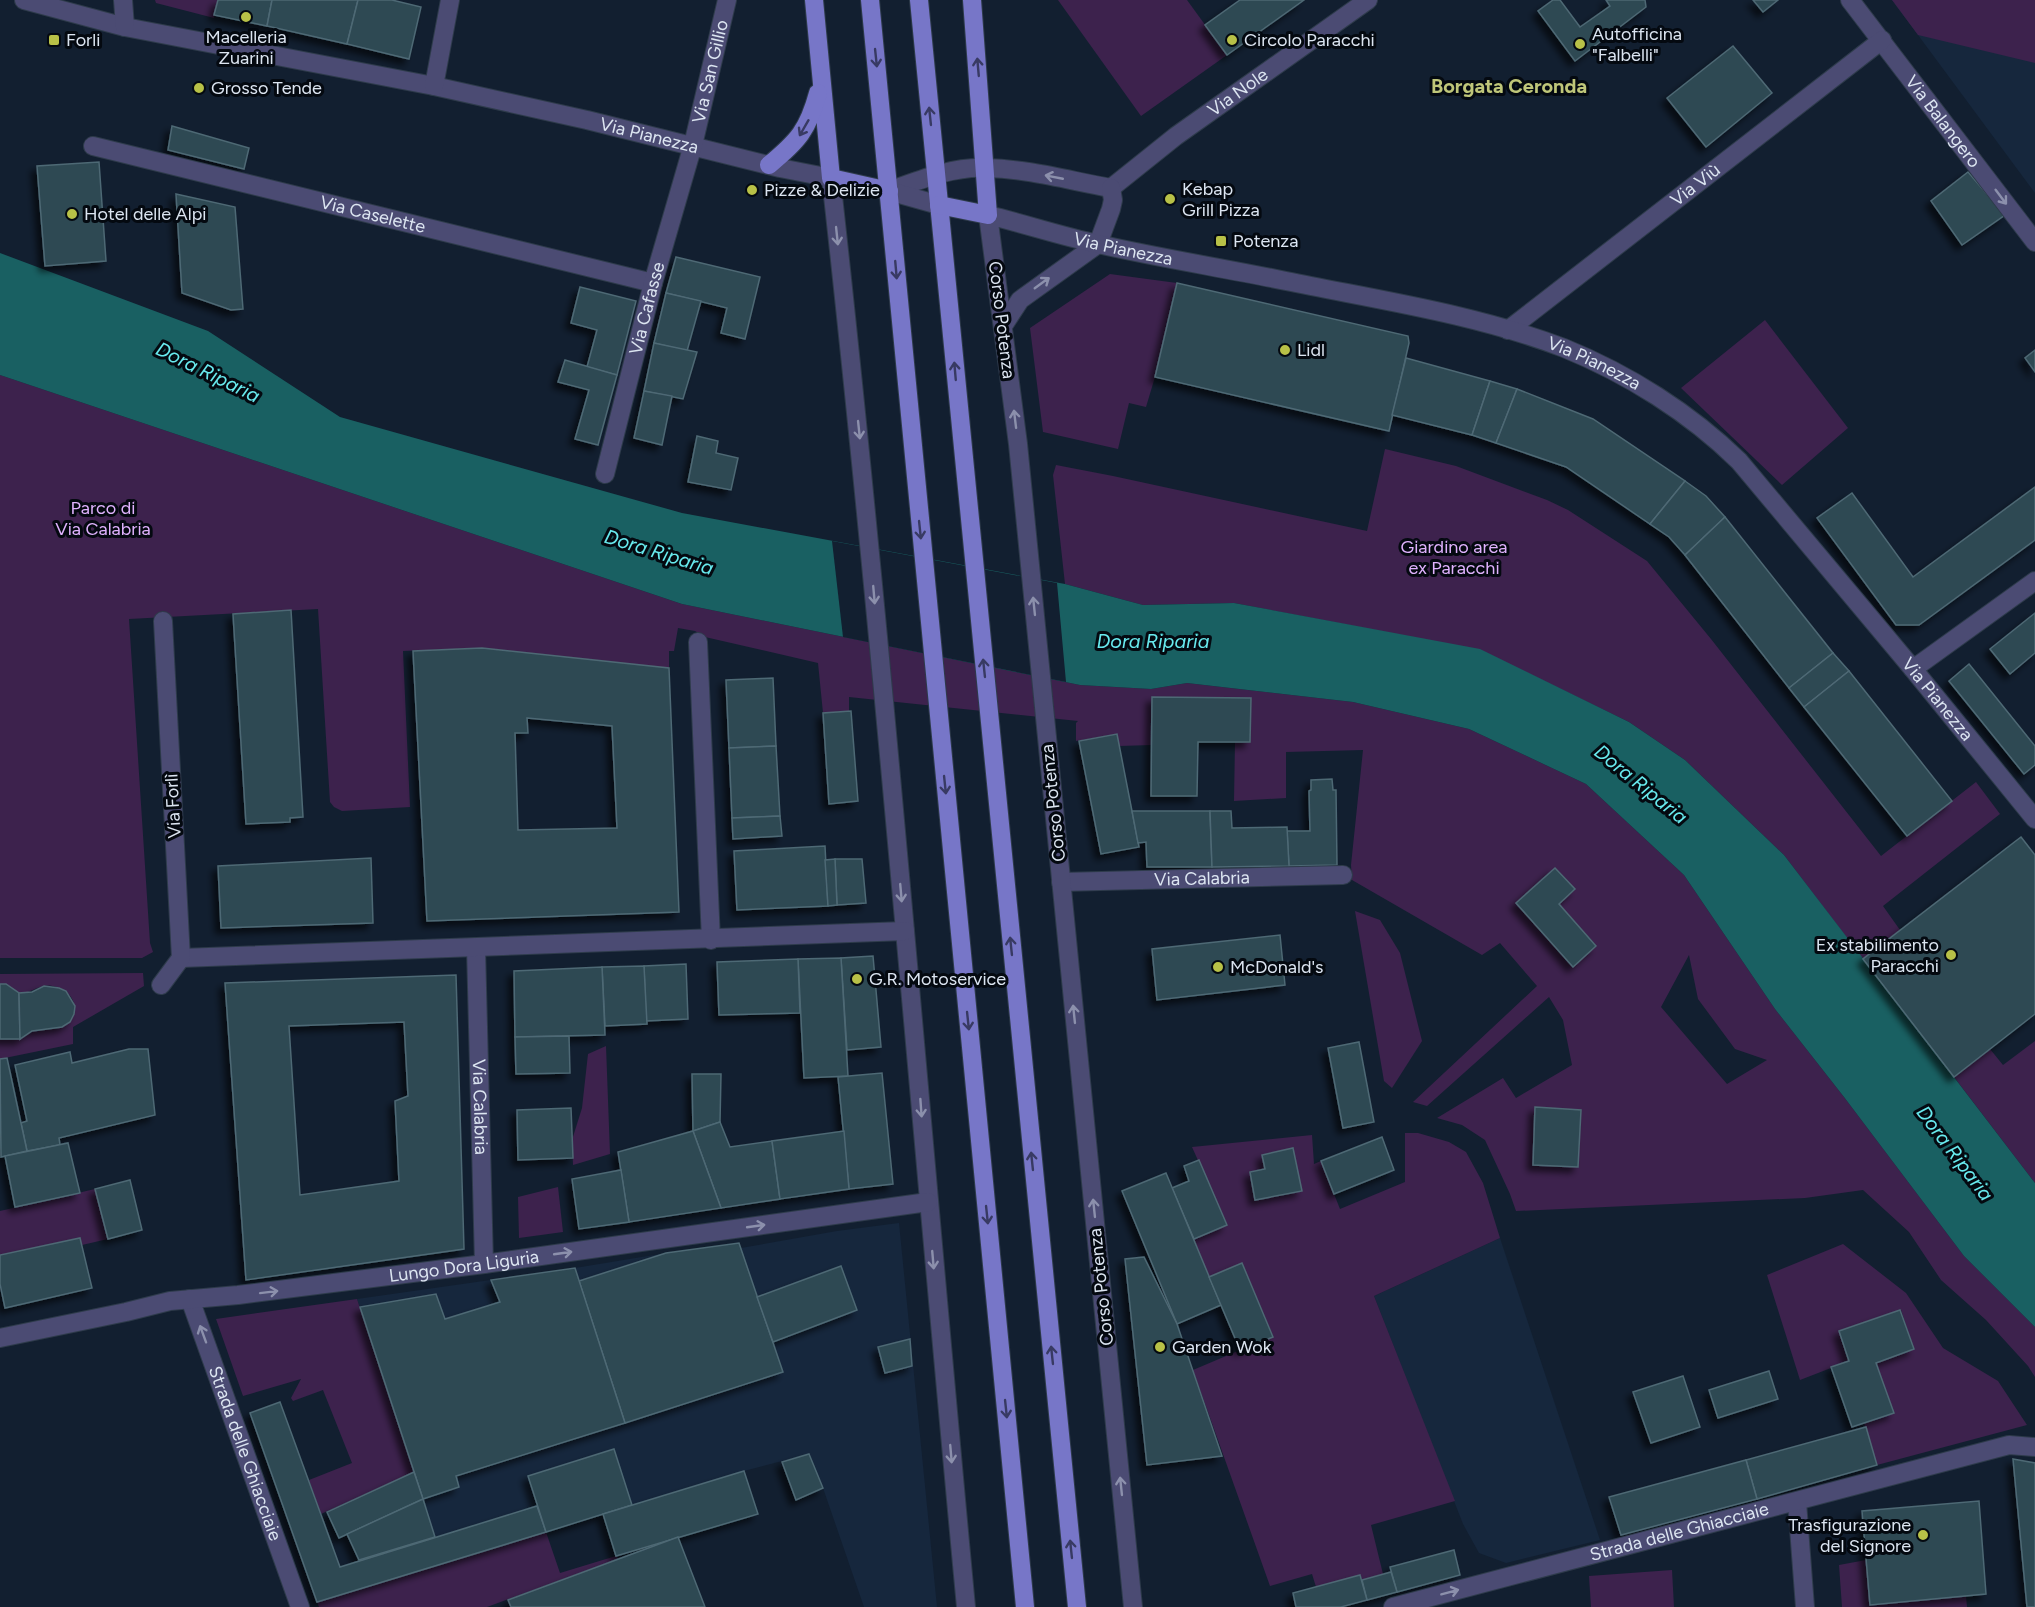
<svg xmlns="http://www.w3.org/2000/svg" width="2035" height="1607" font-family="Figtree,sans-serif">
	<style>
		.built { fill: #16273d }
		.green { fill: #3d224d; fill-rule: evenodd }
		.water { fill: #196062 }
		.pier { fill: #121f30 }
		.building { fill: #2e4853; stroke: #4e6974; stroke-width: 1.5; fill-rule: evenodd; filter: url(#shadow) }
		.lines { fill: none; stroke-linecap: round; stroke-linejoin: round }
		.minor-casing { stroke: #2e3b4b; stroke-width: 20 }
		.major-casing { stroke: #2e3b4b; stroke-width: 20 }
		.minor { stroke: #4b4b73; stroke-width: 18 }
		.major { stroke: #7776c8; stroke-width: 18 }
		.oneway { stroke: #383a63 }
		.oneway2 { stroke: #8c90ac }
		.poi-dot { fill: #b8c147; stroke: #040910; stroke-width: 2 }
		.labels { text-anchor: middle; dominant-baseline: central; stroke-width: 6; stroke-linejoin: round; paint-order: stroke }
		.poi-label { font-size: 18px; fill: #dce5f1; stroke: #040910; text-anchor: start }
		.street-label { font-size: 18px; fill: #dce5f1; stroke: #040910 }
		.park-label { font-size: 18px; fill: #e0b2fe; stroke: #040910 }
		.neighbourhood-label { font-size: 20px; font-weight: bold; fill: #bfc679; stroke: #040910 }
		.water-label { font-size: 20px; font-style: italic; fill: #68eaee; stroke: #040910 }
	</style>
	<defs>
		<filter id="shadow"><feDropShadow dx="-5.5" dy="5.5" stdDeviation="3" flood-color="#0009"/></filter>
	</defs>
	<rect width="100%" height="100%" fill="#121f30"/>
	<!-- built -->
	<g class="built">
		<path d="M1892 0H2035V193L1918 35Z"/>
		<path d="M899 1223 937 1607H864L823 1488 809 1454 744 1471 546 1532 537 1506 435 1537 357 1299 575 1268 666 1253 741 1248 837 1231Z"/>
		<path d="M1500 1238 1600 1540 1506 1563 1479 1553 1463 1524 1374 1296Z"/>
	</g>
	<!-- green -->
	<g class="green">
		<path d="M155 0H218L214 18 156 3Z"/>
		<path d="M1058 0H1187L1227 55 1141 116Z"/>
		<path d="M1892 0H2035V63L1918 35Z"/>
		<path d="M1110 274 1177 283 1155 377 1146 407 1129 403 1118 449 1043 432 1030 328Z"/>
		<path d="M1765 320 1848 428 1782 485 1681 388Z"/>
		<path d="M0 375 682 604 1080 685 1151 689 1187 683 1353 702 1469 729 1586 784 1684 875 1775 1009 1844 1097 1964 1256 2035 1327V1377L2028 1366 1986 1320 1941 1280 1909 1232 1863 1190 1805 1198 1516 1211 1510 1194 1485 1140 1462 1125 1437 1118 1503 1078 1516 1098 1572 1065 1563 1020 1549 997 1427 1106 1413 1102 1537 986 1500 943 1482 955 1352 880 1351 865 1363 750 1286 752V798L1234 801 1235 742H1250L1251 698 1152 697V745L1119 746 1117 734 1076 741V723L1078 721 849 697V711L823 713 818 663 705 637 695 631 678 628 674 651H669V668L482 648 403 651 410 807 342 811 334 807 330 802 318 609 129 619 150 943 153 952 142 958H0ZM1555 868 1575 889 1559 904 1596 945 1573 967 1516 903ZM1689 955 1698 999 1735 1049 1767 1060 1727 1084 1661 1007ZM1535 1108 1581 1110 1578 1167 1533 1165Z"/>
		<path d="M1385 449 1456 466 1547 500 1568 510 1647 561 1711 639 1881 856 1976 782 2000 814 1883 906 1900 930 1863 959 1784 855 1685 760 1629 722 1480 650 1234 603 1143 605 1065 584 1053 475 1056 465 1113 476 1367 531Z"/>
		<path d="M1355 911 1380 920 1400 953 1422 1041 1392 1088 1384 1081Z"/>
		<path d="M143 973 144 986 73 1027V1044L0 1059V1039C10 1036 21 1032 32 1031 42 1029 54 1031 64 1026 69 1023 73 1018 74 1011 78 995 57 983 43 986 35 988 30 993 21 993 13 992 9 984 0 984V974Z"/>
		<path d="M2035 1041V1183L1954 1077 1990 1049 2003 1065Z"/>
		<path d="M606 1046 610 1154 573 1165 572 1140 582 1108 588 1054Z"/>
		<path d="M1405 1133H1418L1449 1142 1466 1152 1483 1183 1500 1238 1374 1296 1455 1501 1371 1525 1383 1574 1362 1580 1360 1575 1316 1587 1312 1574 1270 1586 1193 1370 1273 1336 1242 1263 1209 1277 1194 1239 1227 1225 1192 1147 1312 1135 1314 1164 1321 1161 1340 1209 1405 1182Z"/>
		<path d="M558 1187 563 1232 519 1238 518 1197Z"/>
		<path d="M95 1189 108 1239 82 1245 79 1238 0 1255V1211Z"/>
		<path d="M1843 1244 1906 1293 1943 1348 1998 1381 2027 1425 1877 1465 1864 1423 1894 1413 1876 1363 1914 1349 1901 1310 1839 1331 1849 1361 1800 1380 1767 1275Z"/>
		<path d="M357 1299 414 1472 321 1514 309 1480 352 1463 323 1390 293 1401 291 1398 301 1379 243 1396 216 1319Z"/>
		<path d="M546 1532 560 1573 616 1556 618 1559 487 1607H319L317 1602Z"/>
		<path d="M1866 1560 1870 1605 1966 1596 1967 1607H1842L1839 1565Z"/>
		<path d="M1672 1570 1674 1607H1591L1589 1576Z"/>
	</g>
	<!-- water -->
	<path class="water" d="M0 253 208 331 340 417 682 513 1065 584 1143 605 1234 603 1480 649 1629 722 1685 760 1784 855 2035 1183V1327L1964 1256 1844 1097 1775 1009 1684 875 1586 784 1469 729 1353 702 1187 683 1151 689 1080 685 682 604 0 375Z"/>
	<!-- pier -->
	<path class="pier" d="M832 541 1057 583 1066 682 843 637Z"/>
	<!-- building -->
	<g class="building">
		<path d="M218 0H272L267 26 214 15Z"/>
		<path d="M272 0H358L347 44 267 26Z"/>
		<path d="M358 0H392L421 7 409 59 347 44Z"/>
		<path d="M1240 0H1304L1227 55 1205 25Z"/>
		<path d="M1553 0H1560L1580 27 1610 6 1606 0H1645L1646 7 1575 61 1538 11Z"/>
		<path d="M1753 0H1778L1763 12Z"/>
		<path d="M1733 46 1772 93 1706 147 1667 98Z"/>
		<path d="M172 126 249 148 244 169 168 150Z"/>
		<path d="M99 162 106 261 45 266 37 166Z"/>
		<path d="M1968 172 2005 215 1962 245 1931 201Z"/>
		<path d="M176 194 235 207 243 309 231 310 182 293Z"/>
		<path d="M676 257 760 277 745 339 721 333 727 308 666 293Z"/>
		<path d="M1177 283 1408 336 1409 343 1389 431 1155 377Z"/>
		<path d="M580 287 636 301 617 375 587 367 597 330 571 323Z"/>
		<path d="M666 293 701 301 687 351 654 343Z"/>
		<path d="M654 343 697 352 683 399 644 391Z"/>
		<path d="M2035 350V372L2025 358Z"/>
		<path d="M1406 358 1490 381 1472 435 1392 415Z"/>
		<path d="M565 360 617 375 598 445 575 439 589 390 558 382Z"/>
		<path d="M1490 381 1517 389 1496 443 1472 435Z"/>
		<path d="M1517 389 1593 419 1685 481 1650 524 1566 467 1496 443Z"/>
		<path d="M644 391 672 396 662 445 634 438Z"/>
		<path d="M697 436 718 441 716 453 738 458 731 490 688 482Z"/>
		<path d="M1685 481 1706 496 1725 517 1685 555 1669 537 1650 524Z"/>
		<path d="M2035 487V540L1919 625H1896L1817 518 1852 493 1913 577Z"/>
		<path d="M1725 517 1833 653 1789 688 1685 555Z"/>
		<path d="M291 610 303 817 290 818V822L246 824 233 614Z"/>
		<path d="M2035 613V653L2010 674 1990 649Z"/>
		<path d="M482 648 669 668 679 912 427 921 413 651ZM527 718 612 726 617 828 518 830 515 733H528Z"/>
		<path d="M1833 653 1849 671 1804 707 1789 688Z"/>
		<path d="M1969 664 2035 746V765L2024 774 1949 681Z"/>
		<path d="M1849 671 1952 801 1907 836 1804 707Z"/>
		<path d="M773 678 776 746 729 748 726 680Z"/>
		<path d="M1152 697 1251 698 1250 742H1198L1197 796H1151Z"/>
		<path d="M851 711 858 801 829 804 823 713Z"/>
		<path d="M1117 734 1139 847 1101 854 1079 741Z"/>
		<path d="M776 746 780 816 732 818 729 748Z"/>
		<path d="M1332 779 1333 790H1336L1337 865 1289 866 1287 831H1310L1309 791 1311 790V780Z"/>
		<path d="M1132 811H1210L1212 867H1147L1146 842 1138 843Z"/>
		<path d="M1210 811H1231L1232 828 1287 827 1289 866 1212 867Z"/>
		<path d="M780 816 782 836 733 839 732 818Z"/>
		<path d="M2021 837 2035 855V1014L1954 1077 1863 959Z"/>
		<path d="M825 846 828 906 737 910 734 851Z"/>
		<path d="M371 858 373 923 221 928 218 866Z"/>
		<path d="M835 859H862L866 903 837 905Z"/>
		<path d="M835 859 837 905 828 906 825 860Z"/>
		<path d="M1555 868 1575 889 1559 904 1596 946 1573 967 1516 903Z"/>
		<path d="M1280 935 1285 985 1157 1000 1152 949Z"/>
		<path d="M873 956 881 1047 847 1050 841 958Z"/>
		<path d="M841 958 848 1076 804 1078 798 959Z"/>
		<path d="M798 959 800 1013 719 1015 717 962Z"/>
		<path d="M686 964 688 1019 646 1021 644 966Z"/>
		<path d="M644 966 647 1024 605 1026 602 967Z"/>
		<path d="M602 967 605 1035 515 1037 514 971Z"/>
		<path d="M456 975 464 1249 246 1280 225 983ZM404 1022 408 1096 395 1101 399 1181 300 1195 289 1026Z"/>
		<path d="M0 984H6L19 993 20 1039H0Z"/>
		<path d="M44 986 59 988 66 991 75 1006 74 1014 70 1022 62 1027 32 1031 20 1039 19 993 32 992Z"/>
		<path d="M569 1036 570 1073 516 1074 515 1037Z"/>
		<path d="M1359 1042 1374 1122 1343 1128 1328 1048Z"/>
		<path d="M129 1049H148L155 1115 59 1138 60 1145 27 1151 21 1123 27 1121 15 1065 70 1052 72 1063Z"/>
		<path d="M7 1058 27 1151 1 1157 0 1059Z"/>
		<path d="M882 1073 893 1184 849 1189 838 1077Z"/>
		<path d="M692 1074H721L720 1122 693 1131Z"/>
		<path d="M1535 1107 1581 1110 1578 1167 1533 1165Z"/>
		<path d="M571 1108 573 1158 518 1160 517 1110Z"/>
		<path d="M720 1122 730 1147 772 1141 780 1199 721 1208 693 1131Z"/>
		<path d="M693 1131 721 1208 629 1222 618 1152Z"/>
		<path d="M844 1131 849 1189 780 1199 772 1141Z"/>
		<path d="M1382 1137 1394 1170 1334 1194 1321 1161Z"/>
		<path d="M68 1143 80 1193 15 1207 5 1156Z"/>
		<path d="M1293 1148 1302 1191 1255 1200 1250 1172 1265 1169 1262 1155Z"/>
		<path d="M1199 1160 1227 1225 1194 1239 1172 1188 1189 1181 1184 1166Z"/>
		<path d="M621 1170 629 1222 579 1229 572 1179Z"/>
		<path d="M1166 1173 1221 1305 1177 1324 1122 1191Z"/>
		<path d="M130 1180 142 1230 108 1239 95 1189Z"/>
		<path d="M80 1238 92 1288 5 1308 0 1284V1255Z"/>
		<path d="M739 1243 783 1372 625 1423 579 1281 666 1253Z"/>
		<path d="M1144 1257 1177 1324 1222 1456 1147 1465 1125 1259Z"/>
		<path d="M1242 1263 1273 1337 1240 1350 1209 1277Z"/>
		<path d="M841 1266 857 1310 773 1342 757 1297Z"/>
		<path d="M575 1268 625 1423 456 1476 459 1487 423 1499 360 1307 436 1294 445 1319 500 1302 491 1280Z"/>
		<path d="M1900 1310 1914 1349 1876 1363 1894 1413 1852 1427 1831 1367 1849 1361 1839 1331Z"/>
		<path d="M910 1339 912 1366 885 1373 878 1347Z"/>
		<path d="M1769 1371 1778 1399 1718 1418 1709 1390Z"/>
		<path d="M1683 1376 1700 1427 1651 1443 1633 1392Z"/>
		<path d="M280 1402 340 1567 537 1506 546 1532 317 1602 250 1413Z"/>
		<path d="M1866 1427 1877 1465 1757 1499 1746 1460Z"/>
		<path d="M614 1449 632 1505 546 1532 528 1476Z"/>
		<path d="M809 1454 823 1488 796 1500 782 1462Z"/>
		<path d="M2013 1459 2035 1463V1607H2027Z"/>
		<path d="M1746 1460 1757 1499 1621 1535 1609 1497Z"/>
		<path d="M744 1471 758 1514 616 1556 603 1514Z"/>
		<path d="M414 1472 423 1499 339 1538 327 1512Z"/>
		<path d="M423 1499 435 1537 359 1560 347 1534Z"/>
		<path d="M1979 1501 1986 1594 1870 1605 1862 1511Z"/>
		<path d="M678 1537 705 1607H511L508 1600Z"/>
		<path d="M1454 1550 1460 1575 1397 1592 1390 1567Z"/>
		<path d="M1391 1572 1397 1592 1367 1600 1362 1580Z"/>
		<path d="M1360 1575 1367 1600 1341 1607H1296L1293 1593Z"/>
	</g>
	<g class="lines">
		<defs>
			<g id="minor">
				<path id="s1" d="M24 0 125 27 434 86 587 120 780 168 831 178C884 653 921 1130 966 1607"/>
				<path d="M123 0 125 27"/>
				<path id="s2" d="M1850 0 2035 242"/>
				<path d="M434 86 450 0"/>
				<path id="s3" d="M93 146 653 283"/>
				<path id="s4" d="M1111 188 1176 136 1368 0"/>
				<path d="M889 191C919 180 954 166 987 168 1029 169 1071 181 1111 188"/>
				<path d="M889 191 939 205"/>
				<path d="M1003 326 1020 300 1098 244 1111 209 1113 200 1111 188"/>
				<path id="s5" d="M1508 330 1882 40"/>
				<path id="s6" d="M605 474 653 283 693 145 727 0"/>
				<path d="M698 642 711 940"/>
				<path d="M1913 669 2035 581"/>
				<path id="s7" d="M1061 882 1343 875"/>
				<path id="s8" d="M476 948 484 1264"/>
				<path d="M181 958 905 931"/>
				<path d="M161 985 181 958 163 621"/>
				<path id="s9" d="M190 1299 300 1607"/>
				<path id="s10" d="M0 1338 126 1312 170 1301 238 1295 484 1264 928 1202"/>
				<path d="M1797 1502 1805 1607"/>
				<path id="s11" d="M1133 1607 1018 444 988 215C1025 224 1061 236 1098 244 1160 258 1223 268 1286 281 1378 300 1475 314 1564 348 1628 374 1690 413 1739 461L1913 669 2035 819"/>
				<path id="s12" d="M1393 1607 2009 1445 2035 1447"/>
			</g>
			<g id="major">
				<path d="M814 0 831 178 889 191"/>
				<path d="M870 0 1025 1607"/>
				<path d="M919 0 1077 1607"/>
				<path d="M769 165C798 141 808 130 818 93"/>
				<path d="M939 205 988 215 972 0"/>
			</g>
		</defs>
		<!-- minor casing -->
		<use href="#minor" class="minor-casing"/>
		<!-- major casing -->
		<use href="#major" class="major-casing"/>
		<!-- minor -->
		<use href="#minor" class="minor"/>
		<!-- major -->
		<use href="#major" class="major"/>
	</g>
	<!-- one-way arrows -->
	<defs><path id="oneway-shaft" d="M-6 0H5M1.5-3L5.5 0L1.5 3" fill="none" stroke-width="1.6" stroke-linecap="round" stroke-linejoin="round" transform="scale(1.5)"/></defs>
	<g class="oneway">
		<use href="#oneway-shaft" transform="translate(876 58) rotate(84)"/>
		<use href="#oneway-shaft" transform="translate(978 67) rotate(-95)"/>
		<use href="#oneway-shaft" transform="translate(930 116) rotate(-96)"/>
		<use href="#oneway-shaft" transform="translate(804 128) rotate(120)"/>
		<use href="#oneway-shaft" transform="translate(896 270) rotate(85)"/>
		<use href="#oneway-shaft" transform="translate(955 371) rotate(-95)"/>
		<use href="#oneway-shaft" transform="translate(920 530) rotate(84)"/>
		<use href="#oneway-shaft" transform="translate(984 668) rotate(-96)"/>
		<use href="#oneway-shaft" transform="translate(945 785) rotate(84)"/>
		<use href="#oneway-shaft" transform="translate(1011 946) rotate(-96)"/>
		<use href="#oneway-shaft" transform="translate(968 1021) rotate(84)"/>
		<use href="#oneway-shaft" transform="translate(1032 1161) rotate(-96)"/>
		<use href="#oneway-shaft" transform="translate(987 1215) rotate(84)"/>
		<use href="#oneway-shaft" transform="translate(1052 1355) rotate(-96)"/>
		<use href="#oneway-shaft" transform="translate(1006 1409) rotate(84)"/>
		<use href="#oneway-shaft" transform="translate(1071 1549) rotate(-96)"/>
	</g>
	<g class="oneway2">
		<use href="#oneway-shaft" transform="translate(1054 177) rotate(-169)"/>
		<use href="#oneway-shaft" transform="translate(2001 197) rotate(53)"/>
		<use href="#oneway-shaft" transform="translate(837 236) rotate(84)"/>
		<use href="#oneway-shaft" transform="translate(1042 283) rotate(-36)"/>
		<use href="#oneway-shaft" transform="translate(1015 419) rotate(-97)"/>
		<use href="#oneway-shaft" transform="translate(859 430) rotate(84)"/>
		<use href="#oneway-shaft" transform="translate(874 595) rotate(85)"/>
		<use href="#oneway-shaft" transform="translate(1034 606) rotate(-96)"/>
		<use href="#oneway-shaft" transform="translate(901 893) rotate(85)"/>
		<use href="#oneway-shaft" transform="translate(1074 1014) rotate(-96)"/>
		<use href="#oneway-shaft" transform="translate(921 1108) rotate(86)"/>
		<use href="#oneway-shaft" transform="translate(1094 1208) rotate(-96)"/>
		<use href="#oneway-shaft" transform="translate(756 1226) rotate(-8)"/>
		<use href="#oneway-shaft" transform="translate(563 1253) rotate(-8)"/>
		<use href="#oneway-shaft" transform="translate(933 1260) rotate(85)"/>
		<use href="#oneway-shaft" transform="translate(269 1292) rotate(-7)"/>
		<use href="#oneway-shaft" transform="translate(203 1334) rotate(-110)"/>
		<use href="#oneway-shaft" transform="translate(951 1454) rotate(85)"/>
		<use href="#oneway-shaft" transform="translate(1121 1486) rotate(-96)"/>
		<use href="#oneway-shaft" transform="translate(1450 1592) rotate(-15)"/>
	</g>
	<!-- markers -->
	<g class="poi-dot">
		<circle cx="246" cy="17" r="6"/>
		<rect x="48" y="34" width="12" height="12" rx="3"/>
		<circle cx="1232" cy="40" r="6"/>
		<circle cx="1580" cy="44" r="6"/>
		<circle cx="199" cy="88" r="6"/>
		<circle cx="752" cy="190" r="6"/>
		<circle cx="1170" cy="199" r="6"/>
		<circle cx="72" cy="214" r="6"/>
		<rect x="1215" y="235" width="12" height="12" rx="3"/>
		<circle cx="1285" cy="350" r="6"/>
		<circle cx="1951" cy="955" r="6"/>
		<circle cx="1218" cy="967" r="6"/>
		<circle cx="857" cy="979" r="6"/>
		<circle cx="1160" cy="1347" r="6"/>
		<circle cx="1923" cy="1535" r="6"/>
	</g>
	<g class="labels">
		<!-- poi labels -->
		<g class="poi-label">
			<text x="1592" y="34">Autofficina<tspan x="1592" dy="21">"Falbelli"</tspan></text>
			<text x="246" y="37" text-anchor="middle">Macelleria<tspan x="246" dy="21">Zuarini</tspan></text>
			<text x="66" y="40">Forli</text>
			<text x="1244" y="40">Circolo Paracchi</text>
			<text x="211" y="88">Grosso Tende</text>
			<text x="1182" y="189">Kebap<tspan x="1182" dy="21">Grill Pizza</tspan></text>
			<text x="764" y="190">Pizze &amp; Delizie</text>
			<text x="84" y="214">Hotel delle Alpi</text>
			<text x="1233" y="241">Potenza</text>
			<text x="1297" y="350">Lidl</text>
			<text x="1939" y="945" text-anchor="end">Ex stabilimento<tspan x="1939" dy="21">Paracchi</tspan></text>
			<text x="1230" y="967">McDonald's</text>
			<text x="869" y="979">G.R. Motoservice</text>
			<text x="1172" y="1347">Garden Wok</text>
			<text x="1911" y="1525" text-anchor="end">Trasfigurazione<tspan x="1911" dy="21">del Signore</tspan></text>
		</g>
		<!-- street labels -->
		<g class="street-label">
			<text stroke="none"><textPath href="#s6" startOffset="416">Via San Gillio</textPath></text>
			<text stroke="none"><textPath href="#s4" startOffset="159">Via Nole</textPath></text>
			<text stroke="none"><textPath href="#s2" startOffset="153">Via Balangero</textPath></text>
			<text stroke="none"><textPath href="#s1" startOffset="640">Via Pianezza</textPath></text>
			<text stroke="none"><textPath href="#s5" startOffset="237">Via Viù</textPath></text>
			<text stroke="none"><textPath href="#s3" startOffset="288">Via Caselette</textPath></text>
			<text stroke="none"><textPath href="#s11" startOffset="1539">Via Pianezza</textPath></text>
			<text stroke="none"><textPath href="#s6" startOffset="171">Via Cafasse</textPath></text>
			<text transform="translate(1002 320) rotate(83)">Corso Potenza</text>
			<text stroke="none"><textPath href="#s11" startOffset="2025">Via Pianezza</textPath></text>
			<text stroke="none"><textPath href="#s11" startOffset="2511">Via Pianezza</textPath></text>
			<text transform="translate(1053 803) rotate(-96)">Corso Potenza</text>
			<text transform="translate(173 806) rotate(-93)">Via Forlì</text>
			<text stroke="none"><textPath href="#s7" startOffset="141">Via Calabria</textPath></text>
			<text stroke="none"><textPath href="#s8" startOffset="159">Via Calabria</textPath></text>
			<text stroke="none"><textPath href="#s10" startOffset="470">Lungo Dora Liguria</textPath></text>
			<text transform="translate(1101 1287) rotate(-96)">Corso Potenza</text>
			<text stroke="none"><textPath href="#s9" startOffset="164">Strada delle Ghiacciaie</textPath></text>
			<text stroke="none"><textPath href="#s12" startOffset="296">Strada delle Ghiacciaie</textPath></text>
		</g>
		<!-- park labels -->
		<g class="park-label">
			<text x="103" y="508">Parco di<tspan x="103" dy="21">Via Calabria</tspan></text>
			<text x="1454" y="547">Giardino area<tspan x="1454" dy="21">ex Paracchi</tspan></text>
		</g>
		<!-- neighbourhood labels -->
		<g class="neighbourhood-label">
			<text x="1509" y="86">Borgata Ceronda</text>
		</g>
		<!-- water labels -->
		<g class="water-label">
			<text transform="translate(208 372) rotate(26)">Dora Riparia</text>
			<text transform="translate(659 552) rotate(17)">Dora Riparia</text>
			<text x="1153" y="641">Dora Riparia</text>
			<text transform="translate(1641 784) rotate(39)">Dora Riparia</text>
			<text transform="translate(1955 1153) rotate(53)">Dora Riparia</text>
		</g>
	</g>
</svg>
